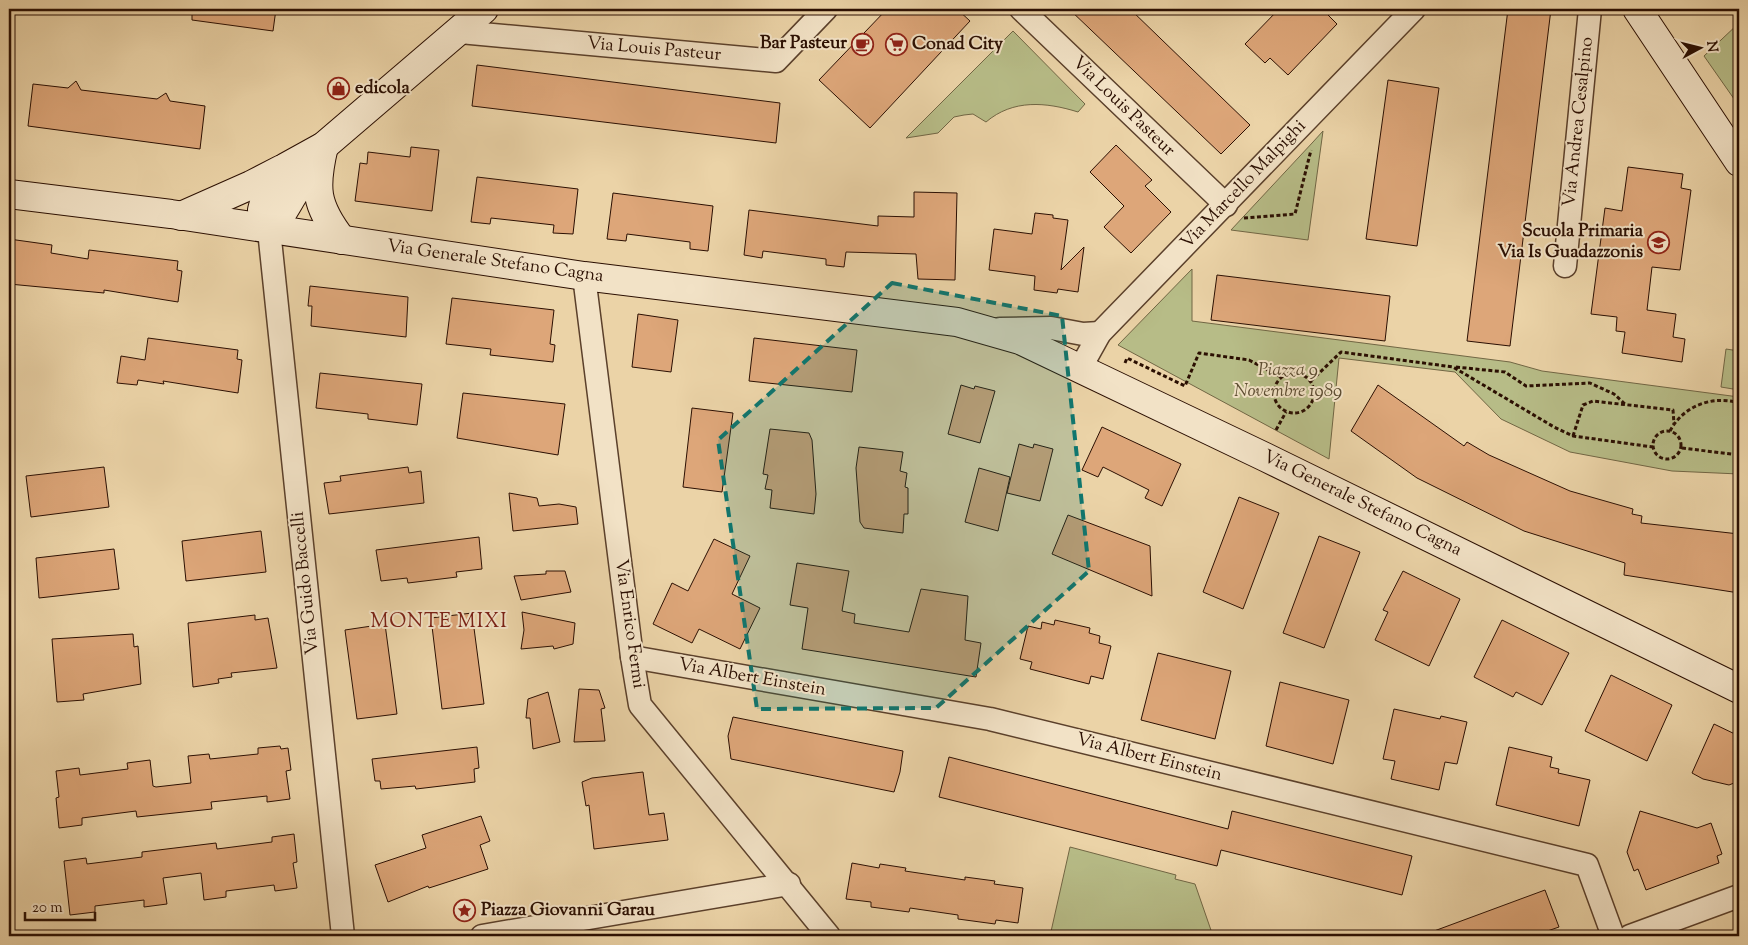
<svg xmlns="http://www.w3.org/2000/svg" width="1748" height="945" font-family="'Sorts Mill Goudy',serif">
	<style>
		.green { fill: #b7bc87; stroke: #716644 }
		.building { fill: #dda679; stroke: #2b0f02 }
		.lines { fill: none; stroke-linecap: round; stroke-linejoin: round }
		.street-casing { stroke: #5b402b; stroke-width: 25 }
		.secondary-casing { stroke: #2b0f02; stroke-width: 30 }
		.path { stroke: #2b0f02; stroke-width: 3; stroke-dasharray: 4 2.5; stroke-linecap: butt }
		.street { stroke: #f2e2c6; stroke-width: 22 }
		.secondary { stroke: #f2e2c6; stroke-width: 28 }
		.marked { fill: #0f766e; fill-opacity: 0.2; stroke: #0f766e; stroke-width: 4; stroke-dasharray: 10 6; stroke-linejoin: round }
		.labels { text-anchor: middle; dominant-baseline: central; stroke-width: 4; stroke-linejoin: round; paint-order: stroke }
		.poi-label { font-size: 18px; font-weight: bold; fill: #2b0f02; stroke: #f2e2c6; text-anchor: start }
		.street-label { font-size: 18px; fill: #2b0f02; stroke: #f2e2c6 }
		.park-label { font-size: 18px; font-style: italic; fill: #5c4c31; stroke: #f2e2c6 }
		.quarter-label { font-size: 20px; letter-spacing: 1px; fill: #7a1f14; stroke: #f2e2c6 }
	</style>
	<rect width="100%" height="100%" fill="#ebd3a7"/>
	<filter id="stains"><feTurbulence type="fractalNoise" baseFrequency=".004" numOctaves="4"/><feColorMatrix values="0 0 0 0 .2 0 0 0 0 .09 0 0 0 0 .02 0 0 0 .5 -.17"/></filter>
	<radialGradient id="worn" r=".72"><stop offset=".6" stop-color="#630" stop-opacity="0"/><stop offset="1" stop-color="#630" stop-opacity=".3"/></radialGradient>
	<!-- green -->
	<g class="green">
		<path d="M1739 23V106L1704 56Z"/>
		<path d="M1013 31 1085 104 1078 112C1046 102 1013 99 986 122L973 114 964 115 954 117 938 133 906 138Z"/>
		<path d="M1323 131 1308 240 1231 230 1313 142Z"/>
		<path d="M1192 269V321L1510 362 1542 371 1739 397V474L1672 471 1570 452 1501 419 1455 372 1339 358 1329 459 1118 345Z"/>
		<path d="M1726 349 1739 351V390L1721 387Z"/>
		<path d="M1070 847 1176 875 1175 879 1195 884 1213 936H1050Z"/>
	</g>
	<!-- building -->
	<g class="building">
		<path d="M192 9H276L273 31 192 20Z"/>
		<path d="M887 9H957L970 21 870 128 819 80Z"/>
		<path d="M1069 9H1130L1250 125 1221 154Z"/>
		<path d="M1279 9H1322L1337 24 1288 75 1270 58 1265 63 1245 44Z"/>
		<path d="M1508 9H1551L1510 346 1467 341Z"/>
		<path d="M477 65 780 103 776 143 472 106Z"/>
		<path d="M1388 80 1439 88 1417 246 1366 239Z"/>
		<path d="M76 81 81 90 157 99 166 93 170 101 205 106 200 149 28 126 33 84 68 88Z"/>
		<path d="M1116 145 1152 180 1145 186 1171 212 1131 253 1104 227 1124 206 1090 172Z"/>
		<path d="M411 147 439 150 432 211 355 201 360 163 367 164 368 152 410 157Z"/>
		<path d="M1628 167 1683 174 1681 188 1691 190 1680 270 1652 267 1647 310 1676 314 1673 337 1685 339 1682 362 1622 353 1625 332 1616 331 1617 317 1591 314 1605 208 1622 211Z"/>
		<path d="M477 177 578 189 573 234 553 233 554 225 491 218 490 224 471 222Z"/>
		<path d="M914 192 957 193 955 280 918 279 916 254 846 252 844 267 826 265V259L763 251 762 258 744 255 749 210 878 226V216L914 217Z"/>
		<path d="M613 193 713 206 708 251 690 249V242L627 234 626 241 607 239Z"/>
		<path d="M1035 213 1053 215V218L1068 220 1061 270 1084 247 1078 292 1058 289 1057 293 1034 290 1035 276 989 270 994 229 1032 234Z"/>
		<path d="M9 239 52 245 51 253 88 259 89 250 178 261 177 270 182 271 178 302 104 290V293L9 284Z"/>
		<path d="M1217 275 1390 296 1385 341 1211 320Z"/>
		<path d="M310 286 408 297 406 337 311 326 312 306H308Z"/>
		<path d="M452 298 554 310 550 344 555 345 553 362 490 355 491 349 446 344Z"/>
		<path d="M638 314 678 320 671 372 632 367Z"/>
		<path d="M148 338 238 350 237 359 242 360 238 393 163 381 164 384 138 380 137 385 117 383 121 356 145 360Z"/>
		<path d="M754 338 857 350 852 392 749 381Z"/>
		<path d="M320 373 422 384 417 425 368 419V414L316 408Z"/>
		<path d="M961 385 974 389 975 386 995 391 980 443 948 434Z"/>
		<path d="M1378 385 1464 446 1467 442 1489 455 1570 491 1633 509 1632 514 1642 516 1641 523 1739 534V593L1624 575 1625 563 1524 531 1417 478 1351 431Z"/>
		<path d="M463 393 565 404 558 455 457 438Z"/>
		<path d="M692 408 733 413 722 492 683 487Z"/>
		<path d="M1102 427 1181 464 1162 506 1145 498 1149 490 1103 467 1098 477 1082 470Z"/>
		<path d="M770 429 809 433 812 440 816 494 814 514 770 508 772 490 765 489 768 475 763 474Z"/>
		<path d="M1019 444 1033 448 1034 444 1053 449 1040 501 1007 493Z"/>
		<path d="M859 447 903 452 900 471 907 473 905 487 908 488V514H904L903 533 864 528 860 522 856 468Z"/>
		<path d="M104 467 109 507 31 517 26 476Z"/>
		<path d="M408 467 409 473 421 471 424 503 329 514 324 483 341 481 340 476Z"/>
		<path d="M979 468 1010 477 998 531 965 522Z"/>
		<path d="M509 493 537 498 539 506 559 504 576 507 578 524 513 531Z"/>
		<path d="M1239 497 1279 513 1243 609 1203 592Z"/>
		<path d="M1068 515 1150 546 1152 596 1052 554Z"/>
		<path d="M261 531 266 572 186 581 182 541Z"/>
		<path d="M1319 536 1360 552 1324 648 1283 633Z"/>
		<path d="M479 537 482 569 456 572 457 577 408 583 407 578 381 581 376 550Z"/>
		<path d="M714 539 750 556 732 594 760 608 740 649 699 629 692 643 653 624 672 583 688 591Z"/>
		<path d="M114 549 119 589 39 598 36 558Z"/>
		<path d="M797 563 849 571 842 611 855 614 854 623 909 632 921 589 968 596 965 640 981 643 976 677 802 649 808 608 790 605Z"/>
		<path d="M546 571H565L571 592 521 600 514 576 546 574Z"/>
		<path d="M1403 571 1460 599 1429 666 1375 640 1388 612 1383 610Z"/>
		<path d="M522 612 575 623 573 644 554 649 553 646 521 649 524 630Z"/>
		<path d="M472 613 484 704 442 709 431 618Z"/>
		<path d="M255 615V620L268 618 277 668 231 673 232 677 218 679 219 683 193 687 188 623Z"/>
		<path d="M1055 620 1090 628 1089 633 1100 636 1099 643 1111 646 1103 679 1091 676 1089 684 1030 669 1032 662 1020 659 1028 626 1041 629 1042 622 1054 625Z"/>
		<path d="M1502 620 1569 653 1542 705 1516 692 1513 697 1474 677Z"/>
		<path d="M385 624 397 714 357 719 345 630Z"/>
		<path d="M133 634 134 647 138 646 141 684 83 694 84 700 57 702 52 639Z"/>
		<path d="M1158 653 1231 671 1215 739 1141 720Z"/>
		<path d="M1611 675 1672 705 1647 761 1585 731Z"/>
		<path d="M1280 682 1349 700 1333 764 1266 746Z"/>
		<path d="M579 689 599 690 605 708 601 709 605 741 574 742Z"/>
		<path d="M548 692 560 742 533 749 530 718H526L528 699Z"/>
		<path d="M1394 709 1440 719 1441 716 1467 722 1457 764 1445 762 1439 790 1391 779 1395 761 1383 759Z"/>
		<path d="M733 717 903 751 900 772 894 792 731 759 728 736Z"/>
		<path d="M1714 724 1739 736V781L1729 785 1703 779 1692 773Z"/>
		<path d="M280 746 281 749 288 748 291 770 286 771 290 799 267 802V796L211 802 212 809 137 817 136 811 82 818V825L59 828 56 798 59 797 56 771 79 768 80 775 128 769 127 763 150 760 153 786 156 787 191 783 188 756 209 754 210 759 258 754V748Z"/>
		<path d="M477 747 479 768 474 769 475 782 416 789 415 786 381 789 380 781H375L372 759Z"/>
		<path d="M1509 747 1552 757 1550 767 1559 769 1558 773 1590 780 1579 826 1496 805Z"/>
		<path d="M949 757 1228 829 1232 811 1412 856 1402 895 1221 850 1217 866 939 797Z"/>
		<path d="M643 772 649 815 664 813 668 840 594 849 589 805 586 806 582 782 592 778Z"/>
		<path d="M1640 811 1697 828 1711 823 1722 854 1717 856 1719 863 1646 890 1638 869 1634 871 1627 852Z"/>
		<path d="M481 816 490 841 480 845 488 869 429 888 428 886 388 902 375 865 426 848 422 835Z"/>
		<path d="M294 834 297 862 293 863 297 888 275 891 274 885 226 891V897L204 900 201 873 163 878 167 904 144 907V900L95 906V912L70 915 64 861 86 858 87 864 142 857V852L216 843 217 849 272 842V837Z"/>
		<path d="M852 863 879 868 880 864 906 868 905 871 965 880V877L995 881 994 884 1023 888 1018 923 996 920 995 924 958 919V915L910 908 909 912 871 907V902L846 899Z"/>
		<path d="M1545 890 1559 927 1533 936H1427L1426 934Z"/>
	</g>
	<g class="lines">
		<defs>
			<g id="street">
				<path d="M1021 9 1226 205"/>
				<path d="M460 32 776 61 826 9"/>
				<path d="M269 230 343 936"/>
				<path d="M1565 266 1590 9"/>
				<path d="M584 276 632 657 640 705 829 936"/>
				<path d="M1000 329 1051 328 1083 334 1100 333"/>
				<path d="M1081 367 1100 333 1414 9"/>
				<path d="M632 657 990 719 1587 865 1613 936"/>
				<path d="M482 936 789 884"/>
				<path d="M1630 936 1739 896"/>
			</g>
			<g id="secondary">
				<path d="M1637 9 1739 162"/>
				<path d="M324 146C314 188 315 205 342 240"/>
				<path d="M9 194 171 214 584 276 957 322 1020 340 1265 457 1739 689"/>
				<path d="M181 216 251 185 282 169"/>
				<path d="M269 230 262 210 267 191 286 167 324 146 484 9"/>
				<path d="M269 230C289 211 293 182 318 169"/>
			</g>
		</defs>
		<!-- street casing -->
		<use href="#street" class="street-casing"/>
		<!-- secondary casing -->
		<use href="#secondary" class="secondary-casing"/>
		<!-- path -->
		<g class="path">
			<path d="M1244 218 1295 214 1311 150"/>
			<path d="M1125 363 1127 358 1185 386 1199 353 1249 360 1281 377"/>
			<path d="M1456 367 1505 372 1526 386 1590 383 1614 394 1626 405"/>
			<circle cx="1294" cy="393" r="20"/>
			<path d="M1311 381 1341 352 1453 367 1554 427 1573 436 1653 447"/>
			<path d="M1276 430 1286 412"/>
			<circle cx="1667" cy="445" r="14"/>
			<path d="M1670 431C1683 406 1712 395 1739 403"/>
			<path d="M1573 436 1583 405 1593 401 1673 410 1674 424"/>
			<path d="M1682 448 1739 455"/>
		</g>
		<!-- street -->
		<use href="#street" class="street"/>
		<!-- secondary -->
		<use href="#secondary" class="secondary"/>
	</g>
	<!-- marked area -->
	<path class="marked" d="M892 283 1062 316 1089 571 936 708 757 709 718 440Z"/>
	<!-- icons -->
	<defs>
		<symbol id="cafe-ring" viewBox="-11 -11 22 22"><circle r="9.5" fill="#f2e2c6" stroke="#8f2418" stroke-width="1.5"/><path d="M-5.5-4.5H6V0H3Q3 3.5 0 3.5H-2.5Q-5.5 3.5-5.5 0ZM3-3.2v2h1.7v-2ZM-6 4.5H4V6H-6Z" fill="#8f2418"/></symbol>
		<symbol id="supermarket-ring" viewBox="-11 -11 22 22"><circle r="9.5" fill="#f2e2c6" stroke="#8f2418" stroke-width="1.5"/><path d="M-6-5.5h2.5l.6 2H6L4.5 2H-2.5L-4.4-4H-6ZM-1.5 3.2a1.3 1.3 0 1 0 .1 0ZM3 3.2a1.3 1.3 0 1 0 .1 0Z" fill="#8f2418"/></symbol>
		<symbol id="shop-ring" viewBox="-11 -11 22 22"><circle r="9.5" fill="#f2e2c6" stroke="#8f2418" stroke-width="1.5"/><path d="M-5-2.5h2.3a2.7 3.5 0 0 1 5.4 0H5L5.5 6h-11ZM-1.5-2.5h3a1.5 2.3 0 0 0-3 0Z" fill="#8f2418"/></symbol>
		<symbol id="school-ring" viewBox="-11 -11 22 22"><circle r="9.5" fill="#f2e2c6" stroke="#8f2418" stroke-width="1.5"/><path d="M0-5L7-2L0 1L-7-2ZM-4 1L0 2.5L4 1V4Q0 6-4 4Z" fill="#8f2418"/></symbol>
		<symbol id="sight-ring" viewBox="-11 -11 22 22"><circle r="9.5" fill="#f2e2c6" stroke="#8f2418" stroke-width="1.5"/><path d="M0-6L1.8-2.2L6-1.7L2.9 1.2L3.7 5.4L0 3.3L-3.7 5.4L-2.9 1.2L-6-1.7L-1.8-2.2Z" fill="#8f2418"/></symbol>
	</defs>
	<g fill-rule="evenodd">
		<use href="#cafe-ring" x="850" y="32" width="25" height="25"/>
		<use href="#supermarket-ring" x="884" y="32" width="25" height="25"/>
		<use href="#shop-ring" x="326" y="76" width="25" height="25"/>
		<use href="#school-ring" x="1646" y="230" width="25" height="25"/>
		<use href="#sight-ring" x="452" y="898" width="25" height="25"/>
	</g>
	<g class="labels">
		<!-- poi labels -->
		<g class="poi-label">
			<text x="847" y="44" text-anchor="end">Bar Pasteur</text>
			<text x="912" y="45">Conad City</text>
			<text x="355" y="89">edicola</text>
			<text x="1643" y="232" text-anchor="end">Scuola Primaria<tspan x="1643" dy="21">Via Is Guadazzonis</tspan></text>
			<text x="481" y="911">Piazza Giovanni Garau</text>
		</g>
		<!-- street labels -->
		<g class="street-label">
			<text transform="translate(654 50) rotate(5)">Via Louis Pasteur</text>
			<text transform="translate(1123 107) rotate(44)">Via Louis Pasteur</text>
			<text transform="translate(1579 122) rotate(-84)">Via Andrea Cesalpino</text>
			<text transform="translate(1244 185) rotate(-46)">Via Marcello Malpighi</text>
			<text transform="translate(495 262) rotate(8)">Via Generale Stefano Cagna</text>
			<text transform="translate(1362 504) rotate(26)">Via Generale Stefano Cagna</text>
			<text transform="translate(306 583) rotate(-96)">Via Guido Baccelli</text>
			<text transform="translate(629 624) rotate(82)">Via Enrico Fermi</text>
			<text transform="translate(752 678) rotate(10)">Via Albert Einstein</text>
			<text transform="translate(1149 758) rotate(14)">Via Albert Einstein</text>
		</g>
		<!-- park labels -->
		<g class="park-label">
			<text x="1288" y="371">Piazza 9<tspan x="1288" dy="21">Novembre 1989</tspan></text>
		</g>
		<!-- quarter labels -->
		<g class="quarter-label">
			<text x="439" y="622">MONTE MIXI</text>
		</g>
	</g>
	<!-- margin -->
	<rect width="1748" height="945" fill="none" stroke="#ebd3a7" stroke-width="30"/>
	<rect x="10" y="10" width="1728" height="925" fill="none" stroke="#2b0f02" stroke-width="2.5"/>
	<rect x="15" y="15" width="1718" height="915" fill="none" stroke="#2b0f02"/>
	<!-- north arrow -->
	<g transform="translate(1700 48) rotate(83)" stroke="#f2e2c6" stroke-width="4" paint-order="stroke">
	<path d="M0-4L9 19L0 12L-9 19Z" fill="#2b0f02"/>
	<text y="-8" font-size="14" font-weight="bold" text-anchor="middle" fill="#2b0f02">N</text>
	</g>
	<!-- scale -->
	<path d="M25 912v8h70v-8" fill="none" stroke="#2b0f02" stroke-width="2.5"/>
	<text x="32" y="912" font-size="15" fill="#2b0f02" stroke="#f2e2c6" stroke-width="4" paint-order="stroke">20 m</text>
	<rect width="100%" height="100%" filter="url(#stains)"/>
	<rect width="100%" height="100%" fill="url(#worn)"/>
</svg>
